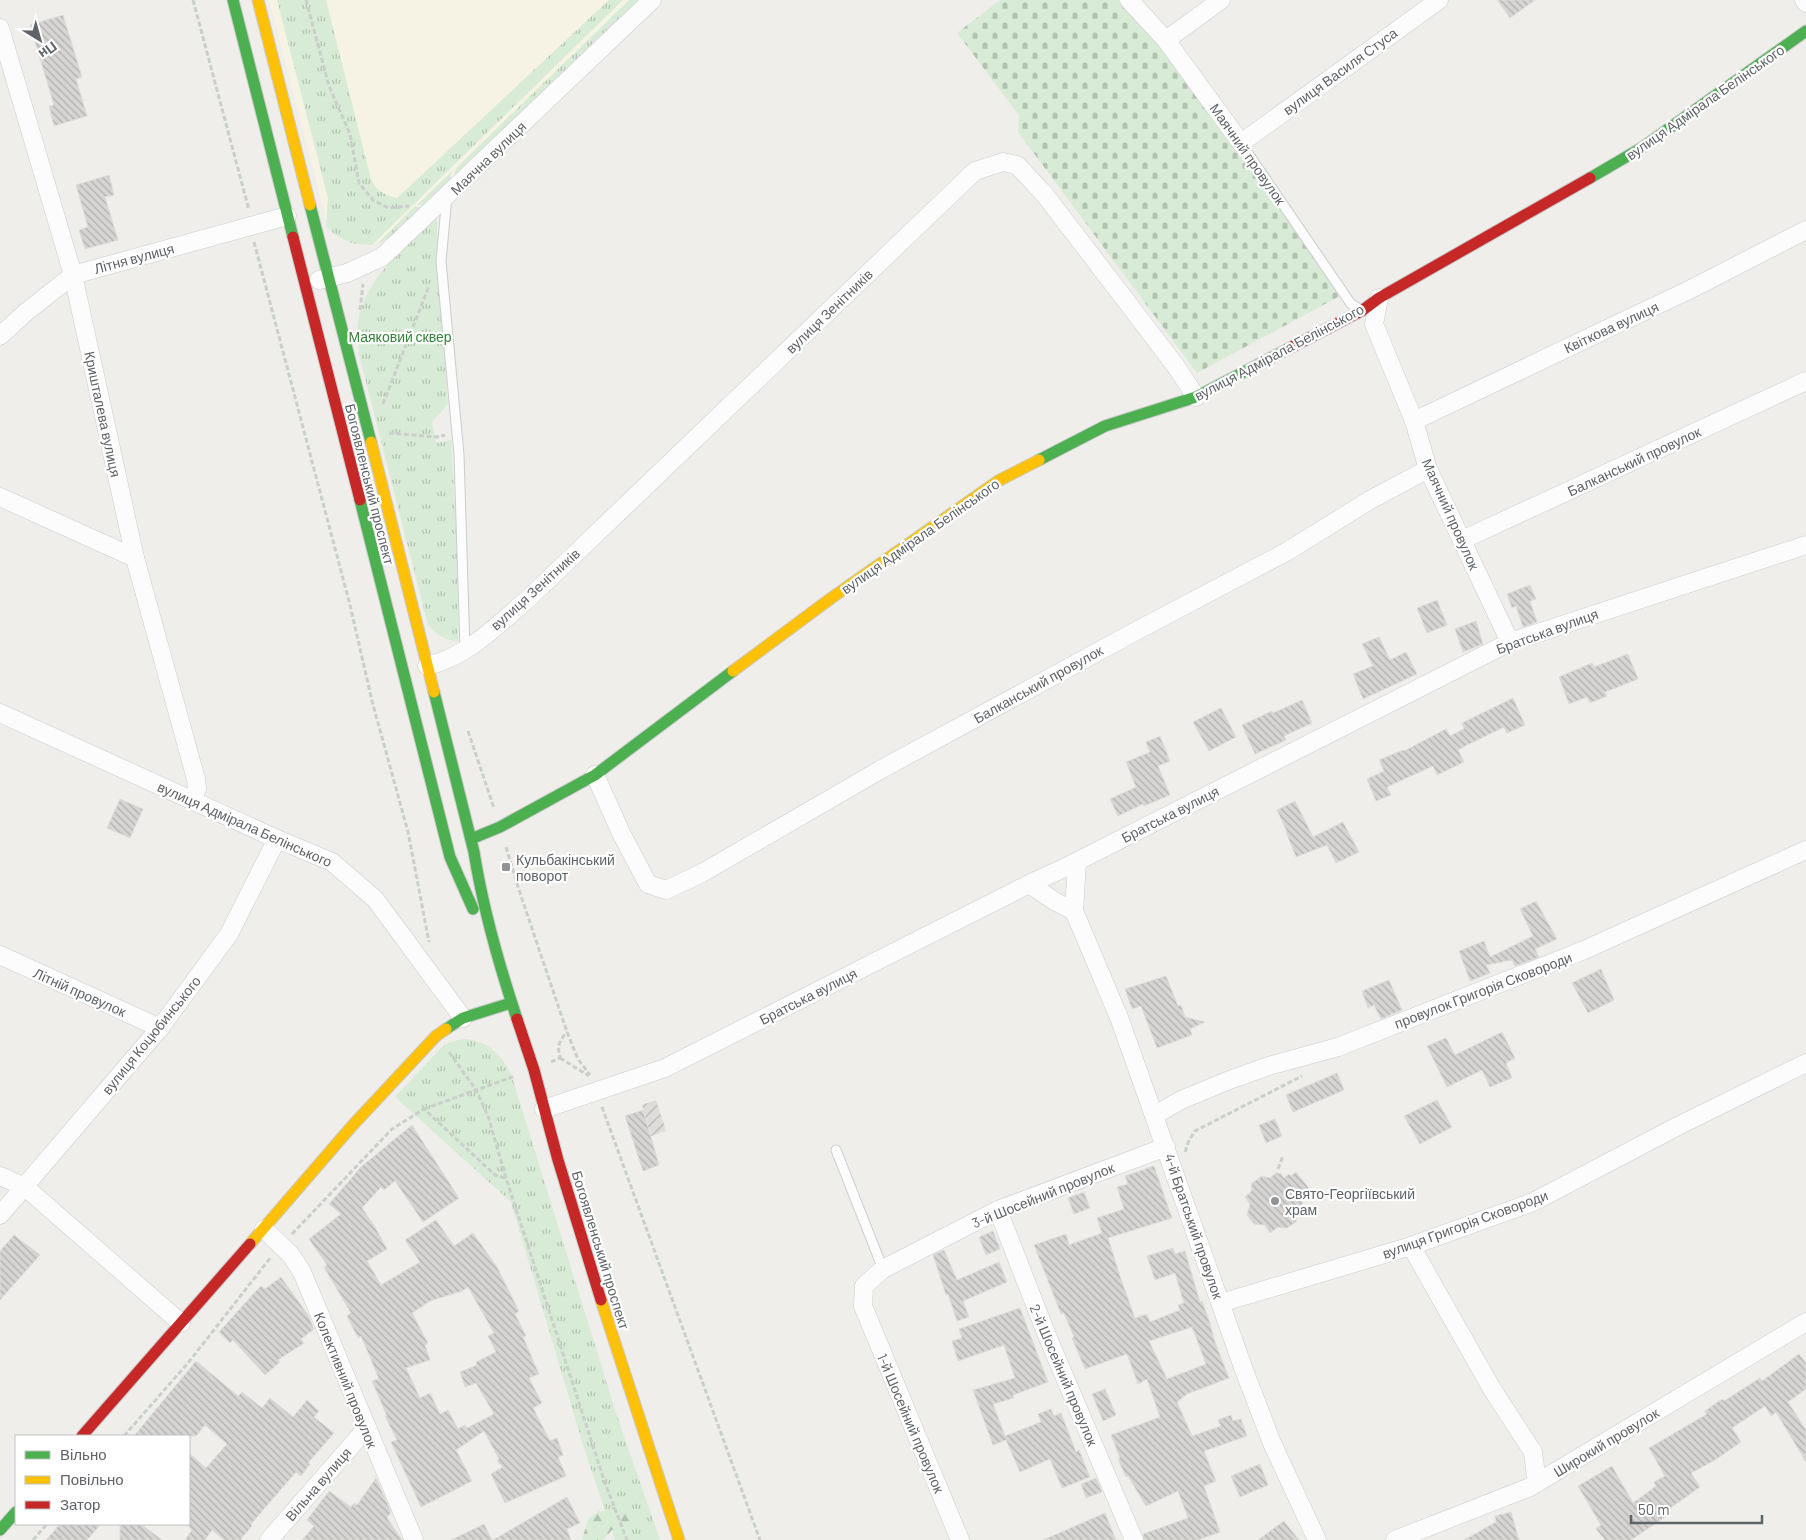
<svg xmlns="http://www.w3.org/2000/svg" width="1806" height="1540" font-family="Barlow,sans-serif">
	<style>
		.commercial { fill: #f7f3e4 }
		.industrial { fill: url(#industrial-furrows) }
		.grass { fill: url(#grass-tufts) }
		.forest { fill: url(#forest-firs) }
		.cemetery { fill: url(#cemetery-stones) }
		.building { fill: url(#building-back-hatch); stroke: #deddd9; fill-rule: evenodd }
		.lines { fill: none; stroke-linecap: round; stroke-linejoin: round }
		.lane-casing { stroke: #cbcccc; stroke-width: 11 }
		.street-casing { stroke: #cbcccc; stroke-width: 19 }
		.fast-casing { stroke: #cacacb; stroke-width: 13 }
		.slow-casing { stroke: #cacacb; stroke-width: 13 }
		.jam-casing { stroke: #cacacb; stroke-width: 13 }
		.path { stroke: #cacfcc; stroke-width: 3; stroke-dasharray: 5 2.5; stroke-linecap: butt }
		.lane { stroke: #fdfcfc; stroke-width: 9 }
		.street { stroke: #fdfcfc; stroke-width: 18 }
		.fast { stroke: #4caf50; stroke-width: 11 }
		.slow { stroke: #ffc107; stroke-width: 11 }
		.jam { stroke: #c62828; stroke-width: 11 }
		.poi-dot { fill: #919496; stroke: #fff; stroke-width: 2 }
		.labels { text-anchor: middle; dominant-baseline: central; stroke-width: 4.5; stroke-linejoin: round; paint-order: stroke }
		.street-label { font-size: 14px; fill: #5f6368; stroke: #fff }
		.park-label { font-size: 14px; fill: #348238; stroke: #fff }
		.poi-label { font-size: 14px; fill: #5f6368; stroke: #fff; text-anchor: start }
	</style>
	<defs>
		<pattern id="industrial-furrows" width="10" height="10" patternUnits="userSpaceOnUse" patternTransform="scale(1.25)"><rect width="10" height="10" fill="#dfddda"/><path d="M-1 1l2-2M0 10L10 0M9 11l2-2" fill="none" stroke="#b8b7b5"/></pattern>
		<pattern id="grass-tufts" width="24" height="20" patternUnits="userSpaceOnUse" patternTransform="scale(1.25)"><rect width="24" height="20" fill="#d8ebd6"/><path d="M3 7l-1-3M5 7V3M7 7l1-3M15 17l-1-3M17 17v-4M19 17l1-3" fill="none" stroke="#b2c2b1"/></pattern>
		<pattern id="forest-firs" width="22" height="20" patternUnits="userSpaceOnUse" patternTransform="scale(1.25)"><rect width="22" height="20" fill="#d8ebd6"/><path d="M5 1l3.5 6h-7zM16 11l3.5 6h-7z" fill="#b2c2b1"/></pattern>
		<pattern id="cemetery-stones" width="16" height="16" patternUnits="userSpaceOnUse" patternTransform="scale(1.25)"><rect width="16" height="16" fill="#d8ebd6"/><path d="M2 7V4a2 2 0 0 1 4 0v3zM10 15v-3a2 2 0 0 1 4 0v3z" fill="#b2c2b1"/></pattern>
		<pattern id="building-back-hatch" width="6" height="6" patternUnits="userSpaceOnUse" patternTransform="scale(1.25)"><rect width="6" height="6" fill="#d6d5d3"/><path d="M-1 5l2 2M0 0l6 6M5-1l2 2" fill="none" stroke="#b1b0af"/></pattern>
	</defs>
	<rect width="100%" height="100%" fill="#efeeea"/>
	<!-- commercial -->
	<path class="commercial" d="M269 0H638L398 231 384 241 366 246 357 245 346 241 334 234 329 230Z"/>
	<!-- industrial -->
	<path class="industrial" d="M656 1100 666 1131 651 1136 642 1105Z"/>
	<!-- grass -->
	<g class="grass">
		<path d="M277 0H326L371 179C375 190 386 196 397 198L609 0H623L372 245C355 246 338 240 326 226L328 198Z"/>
		<path d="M629 0H638L454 178 456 168Z"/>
		<path d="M451 172V181L424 206 417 205Z"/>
		<path d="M415 206 423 208 390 238 378 243Z"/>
		<path d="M437 217V260L448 404 432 422 436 443 451 440 457 539 458 641C445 641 436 634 428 625L359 354C359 348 357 341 357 335 357 284 403 249 437 217Z"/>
		<path d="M464 1039C487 1040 501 1054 511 1074L617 1416 660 1540H615L584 1448 511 1202 395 1097 442 1047 450 1042Z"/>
	</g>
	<!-- forest -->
	<path class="forest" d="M615 1507C624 1506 629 1511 632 1520 630 1529 621 1530 612 1530L603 1540H582L588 1519 599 1511H607Z"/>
	<!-- cemetery -->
	<path class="cemetery" d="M1000 0H1118L1162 45 1235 142 1340 296 1197 373 1018 132 1019 115 957 33Z"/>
	<!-- building -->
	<g class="building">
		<path d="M1497 0H1535L1510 18Z"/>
		<path d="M63 15 82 77 76 79 87 116 54 126 49 106 54 105 30 25Z"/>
		<path d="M109 175 114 195 105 197 118 240 85 249 79 230 88 227 76 185Z"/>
		<path d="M1530 585 1536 599 1530 601 1537 622 1523 627 1516 606 1512 608 1507 594Z"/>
		<path d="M1437 600 1447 625 1427 633 1417 608Z"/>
		<path d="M1476 621 1483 644 1463 652 1455 629Z"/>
		<path d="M1379 637 1390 660 1406 652 1417 674 1363 699 1353 674 1373 666 1362 644Z"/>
		<path d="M1628 654 1638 679 1605 692 1607 696 1590 703 1587 697 1569 704 1559 677 1592 663 1594 667Z"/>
		<path d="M1513 698 1525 725 1507 733 1504 727 1469 744 1458 750 1464 762 1437 775 1433 766 1387 787 1391 795 1376 801 1367 779 1384 771 1379 760 1403 750 1404 751 1446 729 1450 736 1464 729 1462 723Z"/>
		<path d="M1302 700 1312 723 1284 736 1286 740 1255 754 1242 725 1272 711 1273 713Z"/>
		<path d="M1221 708 1236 737 1209 751 1193 722Z"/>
		<path d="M1160 736 1170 761 1158 766 1170 795 1144 806 1143 804 1118 816 1110 799 1136 787 1126 762 1150 752 1146 742Z"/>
		<path d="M120 799 143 809 130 838 107 828Z"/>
		<path d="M1295 801 1313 837 1343 822 1359 852 1336 863 1327 845 1296 857 1286 832H1287L1277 810Z"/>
		<path d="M1536 901 1557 939 1535 949 1539 957 1515 966 1512 960 1486 965 1490 973 1470 981 1459 951 1484 941 1490 957 1533 936 1520 909Z"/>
		<path d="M1601 969 1614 1000 1588 1013 1572 983Z"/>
		<path d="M1166 976 1178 1006 1181 1005 1185 1017 1205 1022 1190 1029 1192 1035 1157 1048 1141 1006 1132 1009 1125 989Z"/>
		<path d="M1389 980 1402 1010 1381 1019 1374 1005 1368 1008 1362 991Z"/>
		<path d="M1502 1032 1515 1058 1506 1063 1512 1078 1490 1087 1482 1070 1447 1087 1427 1046 1446 1038 1455 1055Z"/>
		<path d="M1337 1073 1344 1090 1293 1112 1286 1095Z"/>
		<path d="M1437 1100 1452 1127 1420 1144 1404 1116Z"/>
		<path d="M643 1110 659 1165 643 1171 625 1116Z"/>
		<path d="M1275 1119 1282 1136 1266 1143 1259 1125Z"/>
		<path d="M412 1125 459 1198 423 1222 395 1181 384 1190 381 1187 362 1208 375 1227 387 1249 367 1261 381 1285 420 1262 405 1240 436 1220 454 1246 473 1233 497 1267 519 1311 515 1314 526 1336 523 1337 539 1374 529 1378 542 1403 533 1408 550 1441 557 1438 563 1455 558 1457 566 1476 505 1503 491 1474 503 1467 497 1461 499 1459 484 1431 456 1450 472 1481 421 1507 391 1442 397 1440 385 1416H387L372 1381 379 1379 361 1336 358 1338 347 1316 351 1313 324 1267 327 1265 309 1239 341 1214 329 1204 361 1167ZM468 1287 494 1333 488 1336 496 1352 476 1362 477 1365 460 1372 465 1387 476 1383 494 1414 467 1428 465 1425 458 1429 448 1410 440 1414 430 1393 420 1398 406 1368 430 1360 425 1345 428 1343 412 1313 430 1301 462 1291Z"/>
		<path d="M1154 1166 1172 1218 1108 1238 1121 1279 1135 1318 1147 1314 1150 1322 1180 1310 1178 1305 1184 1303 1175 1273 1155 1280 1147 1256 1173 1248 1175 1254 1185 1251 1200 1302 1202 1301 1209 1320 1215 1342 1229 1378 1187 1394 1177 1402 1192 1436 1221 1426 1218 1420 1231 1415 1233 1421 1241 1419 1247 1436 1204 1451 1216 1481 1204 1486 1220 1532 1198 1540H1144L1143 1534 1188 1518 1178 1491 1146 1506 1128 1476 1126 1477 1118 1459 1120 1458 1111 1435 1160 1417 1147 1379 1138 1384 1127 1354 1085 1369 1072 1338 1074 1337 1064 1313 1061 1314 1034 1245 1066 1234 1069 1245 1102 1233 1097 1218 1124 1209 1117 1187 1128 1184 1125 1176ZM1192 1327 1206 1364 1167 1379 1149 1341Z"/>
		<path d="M1277 1172 1279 1174 1280 1173 1284 1178 1289 1174 1291 1176 1296 1172 1309 1188 1304 1192 1306 1194 1300 1199 1303 1203 1301 1205 1303 1208 1297 1212 1296 1222 1287 1228 1278 1227 1270 1233 1265 1225 1254 1224 1247 1215 1250 1204 1245 1197 1251 1192 1252 1183 1262 1176 1270 1178Z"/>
		<path d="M1084 1192 1090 1208 1074 1214 1068 1198Z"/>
		<path d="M993 1231 1000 1249 986 1255 979 1237Z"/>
		<path d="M14 1235 40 1255 0 1300V1251Z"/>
		<path d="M944 1250 957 1280 999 1262 1007 1282 963 1301 969 1317 957 1321 948 1294 946 1295 933 1255Z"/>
		<path d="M281 1277 308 1315 314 1329 301 1339 304 1343 278 1360 280 1362 265 1375 233 1340 230 1343 219 1332 256 1291 261 1286 265 1289Z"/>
		<path d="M1020 1308 1048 1382 1013 1395 1014 1398 993 1404 1005 1436 1041 1422 1038 1414 1051 1409 1054 1416 1061 1413 1076 1452 1079 1450 1090 1477 1062 1488 1050 1459 1020 1472 1006 1440 993 1445 973 1390 1015 1378 1004 1345 958 1361 952 1341 962 1338 959 1329Z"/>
		<path d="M1799 1354 1806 1363V1389L1788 1402 1806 1430V1462L1776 1412 1771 1416 1765 1406 1732 1428 1741 1442 1715 1460 1691 1473 1700 1487 1669 1509 1671 1513 1631 1540H1605L1596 1529 1601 1525 1578 1486 1612 1466 1633 1503 1656 1486 1654 1482 1665 1476 1649 1448 1707 1414 1705 1411 1722 1399 1724 1401 1760 1378 1762 1381Z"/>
		<path d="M196 1361 238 1396 242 1392 262 1408 270 1398 293 1417 307 1400 319 1411 314 1417 334 1433 308 1463 310 1464 301 1476 296 1472 251 1524 252 1526 240 1540H224L212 1530 205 1540H185L192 1530 189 1527V1453L206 1468 227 1444 205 1425 196 1436H134Z"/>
		<path d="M1105 1389 1116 1415 1103 1421 1092 1394Z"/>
		<path d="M1260 1464 1268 1485 1240 1497 1231 1476Z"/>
		<path d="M376 1478 391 1512 387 1518 402 1540H302L314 1526 307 1520 329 1491 351 1507 354 1503 357 1505Z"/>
		<path d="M1096 1478 1102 1492 1086 1498 1081 1484Z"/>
		<path d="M567 1497 580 1523 567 1529 571 1540H493Z"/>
		<path d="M1511 1512 1519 1540H1464L1496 1522 1495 1516Z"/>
		<path d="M1105 1513 1116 1540H1043Z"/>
		<path d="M1284 1521 1299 1540H1258Z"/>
		<path d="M60 1524H101L87 1540H46Z"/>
		<path d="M120 1524H141L162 1540H120Z"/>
		<path d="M484 1524 492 1540H451Z"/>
	</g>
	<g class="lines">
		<defs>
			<g id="lane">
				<path d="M1241 143 1351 304 1358 308"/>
				<path d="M447 197 441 261 459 455 465 650"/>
				<path d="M836 1150 883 1269"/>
			</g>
			<g id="street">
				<path d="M1129 0 1166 40 1241 143 1439 0"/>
				<path d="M1804 0 1806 3"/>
				<path d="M0 28 73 275 135 558 196 779 197 789 192 800"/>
				<path d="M1166 40 1221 0"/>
				<path d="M319 280 347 273 382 257 652 0"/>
				<path d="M1379 298 1374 324 1414 421 1428 469 1510 642"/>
				<path d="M0 336 25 313 73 275 287 216"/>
				<path d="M1414 421 1691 289 1806 230"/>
				<path d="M0 497 135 558"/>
				<path d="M1462 540 1806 381"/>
				<path d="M427 666C469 656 497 625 529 598L975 171 1003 162 1017 165 1045 195 1175 365 1196 397"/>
				<path d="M0 713 277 839 332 862 375 899 463 1018"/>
				<path d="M595 775 622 835 648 884 666 890 702 873 880 770 1138 630 1286 552 1370 500 1428 469"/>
				<path d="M1077 862 1074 911 1120 1020 1244 1370 1272 1443 1317 1540"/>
				<path d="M1029 884 1056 902 1074 911"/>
				<path d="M0 955 160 1028"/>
				<path d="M544 1109 665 1068 1029 884 1064 868 1510 642 1806 545"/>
				<path d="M1155 1115 1181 1100 1232 1079 1272 1065 1338 1047 1582 951 1806 850"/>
				<path d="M0 1176 25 1187 181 1323"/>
				<path d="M998 1210 1048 1338 1134 1540"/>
				<path d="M0 1215 160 1028 229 934 277 839"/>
				<path d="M264 1229 291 1255 302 1272 414 1540"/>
				<path d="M1411 1246 1492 1389 1533 1452 1537 1483"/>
				<path d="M1221 1303 1411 1246 1533 1202 1678 1126 1806 1063"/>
				<path d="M269 1540 366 1429"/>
				<path d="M960 1540 863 1306 864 1286 883 1269 998 1210 1166 1147"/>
				<path d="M1395 1540 1530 1487 1806 1322"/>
			</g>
			<g id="fast">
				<path d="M233 0 293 237"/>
				<path d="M1590 178 1643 147 1806 31"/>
				<path d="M310 205 371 442"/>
				<path d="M1039 460 1105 426 1196 397 1288 349"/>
				<path d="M360 500 450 857 473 909"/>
				<path d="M434 692 474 852C483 909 499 965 517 1019"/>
				<path d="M471 839 500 827 595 775 733 671"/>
				<path d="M446 1029 463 1018 511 1003"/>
				<path d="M0 1530 16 1512"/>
			</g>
			<g id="slow">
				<path d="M258 0 310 205"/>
				<path d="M371 442 434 692"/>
				<path d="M733 671 830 599 998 481 1039 460"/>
				<path d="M250 1244 352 1126 436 1036 446 1029"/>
				<path d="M601 1300 679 1540"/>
			</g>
			<g id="jam">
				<path d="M293 237 360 500"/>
				<path d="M1288 349 1363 310 1379 298 1590 178"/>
				<path d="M517 1019 534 1070 558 1160 601 1300"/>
				<path d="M82 1436 250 1244"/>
			</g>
		</defs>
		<!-- lane casing -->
		<use href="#lane" class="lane-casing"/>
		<!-- street casing -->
		<use href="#street" class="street-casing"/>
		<!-- fast casing -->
		<use href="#fast" class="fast-casing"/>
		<!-- slow casing -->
		<use href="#slow" class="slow-casing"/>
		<!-- jam casing -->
		<use href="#jam" class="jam-casing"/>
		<!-- path -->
		<g class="path">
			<path d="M193 0 249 210"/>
			<path d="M306 0 329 86 350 134 359 183 373 200 388 208 409 206"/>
			<path d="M254 242 350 605 372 701 408 832 429 942"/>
			<path d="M360 310 363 284"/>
			<path d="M383 404 429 286"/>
			<path d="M389 433 437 437 445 435"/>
			<path d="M468 731 494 808"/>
			<path d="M506 847 519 890 567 1032 578 1059 590 1075"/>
			<path d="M449 1052 476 1090 488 1116 506 1178 605 1483 627 1540"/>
			<path d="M560 1058 589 1076"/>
			<path d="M551 1062 560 1058C557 1046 559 1041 567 1032"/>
			<path d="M602 1107 760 1540"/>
			<path d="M424 1109 515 1076"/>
			<path d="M1185 1152 1189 1140 1195 1131 1302 1076"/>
			<path d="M1278 1169 1283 1156"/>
			<path d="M292 1234 392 1129 424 1109 495 1175 505 1178"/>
			<path d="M124 1436 188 1363 271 1257"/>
			<path d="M33 1540 47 1524"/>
		</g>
		<!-- lane -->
		<use href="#lane" class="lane"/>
		<!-- street -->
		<use href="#street" class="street"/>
		<!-- fast -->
		<use href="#fast" class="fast"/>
		<!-- slow -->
		<use href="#slow" class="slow"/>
		<!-- jam -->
		<use href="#jam" class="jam"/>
	</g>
	<!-- markers -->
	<g class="poi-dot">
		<rect x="501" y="862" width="10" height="10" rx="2.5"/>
		<circle cx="1275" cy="1201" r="5"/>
	</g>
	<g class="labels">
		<!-- street labels -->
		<g class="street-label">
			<text transform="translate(1340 71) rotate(-36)">вулиця Василя Стуса</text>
			<text transform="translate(1705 102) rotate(-35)">вулиця Адмірала Белінського</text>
			<text transform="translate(1248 154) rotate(55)">Маячний провулок</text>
			<text transform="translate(488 158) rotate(-44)">Маячна вулиця</text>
			<text transform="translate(134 258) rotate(-15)">Літня вулиця</text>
			<text transform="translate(829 311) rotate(-44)">вулиця Зенітників</text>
			<text transform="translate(1611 327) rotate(-25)">Квіткова вулиця</text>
			<text transform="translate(1279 352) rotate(-28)">вулиця Адмірала Белінського</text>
			<text transform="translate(103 414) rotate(78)">Кришталева вулиця</text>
			<text transform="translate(1634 461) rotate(-25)">Балканський провулок</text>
			<text transform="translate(370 484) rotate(76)">Богоявленський проспект</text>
			<text transform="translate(1451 514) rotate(66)">Маячний провулок</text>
			<text transform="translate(920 536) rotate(-35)">вулиця Адмірала Белінського</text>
			<text transform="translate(535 589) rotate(-42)">вулиця Зенітників</text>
			<text transform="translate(1547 631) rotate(-20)">Братська вулиця</text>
			<text transform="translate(1038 684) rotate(-29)">Балканський провулок</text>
			<text transform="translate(1170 814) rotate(-27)">Братська вулиця</text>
			<text transform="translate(245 824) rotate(24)">вулиця Адмірала Белінського</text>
			<text transform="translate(1483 990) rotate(-21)">провулок Григорія Сковороди</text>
			<text transform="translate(80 992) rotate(24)">Літній провулок</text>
			<text transform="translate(808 996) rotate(-27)">Братська вулиця</text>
			<text transform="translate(151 1035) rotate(-51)">вулиця Коцюбинського</text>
			<text transform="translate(1043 1195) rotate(-22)">3-й Шосейний провулок</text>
			<text transform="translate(1465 1224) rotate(-20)">вулиця Григорія Сковороди</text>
			<text transform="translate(1194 1226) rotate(71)">4-й Братський провулок</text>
			<text transform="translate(601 1250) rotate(73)">Богоявленський проспект</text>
			<text transform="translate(1064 1375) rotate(67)">2-й Шосейний провулок</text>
			<text transform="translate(346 1380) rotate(68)">Колективний провулок</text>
			<text transform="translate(911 1423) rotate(67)">1-й Шосейний провулок</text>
			<text transform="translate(1606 1442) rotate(-31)">Широкий провулок</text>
			<text transform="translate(318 1484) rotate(-49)">Вільна вулиця</text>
		</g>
		<!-- park labels -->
		<g class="park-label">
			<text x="400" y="336">Маяковий сквер</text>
		</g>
		<!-- poi labels -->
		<g class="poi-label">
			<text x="516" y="859">Кульбакінський<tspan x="516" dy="16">поворот</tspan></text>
			<text x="1285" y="1193">Свято-Георгіївський<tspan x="1285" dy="16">храм</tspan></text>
		</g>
	</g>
	<!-- legend -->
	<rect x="15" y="1435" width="175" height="90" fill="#ffffff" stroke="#bfc1c3"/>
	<rect x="25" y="1451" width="25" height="8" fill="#4caf50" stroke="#bfc1c3"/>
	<text x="60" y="1460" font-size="15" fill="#5f6368">Вільно</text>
	<rect x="25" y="1476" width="25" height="8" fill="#ffc107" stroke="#bfc1c3"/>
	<text x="60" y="1485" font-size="15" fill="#5f6368">Повільно</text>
	<rect x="25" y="1501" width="25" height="8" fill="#c62828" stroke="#bfc1c3"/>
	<text x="60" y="1510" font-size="15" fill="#5f6368">Затор</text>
	<!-- north arrow -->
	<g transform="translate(40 40) rotate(143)" stroke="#ffffff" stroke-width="4" paint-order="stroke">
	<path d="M0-4L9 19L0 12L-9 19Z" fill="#5f6368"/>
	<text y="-8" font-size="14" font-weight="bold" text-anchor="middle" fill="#5f6368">Пн</text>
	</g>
	<!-- scale -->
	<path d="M1631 1515v8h131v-8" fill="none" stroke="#5f6368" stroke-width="2.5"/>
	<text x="1638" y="1515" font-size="15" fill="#5f6368" stroke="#ffffff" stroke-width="4" paint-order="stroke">50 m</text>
</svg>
